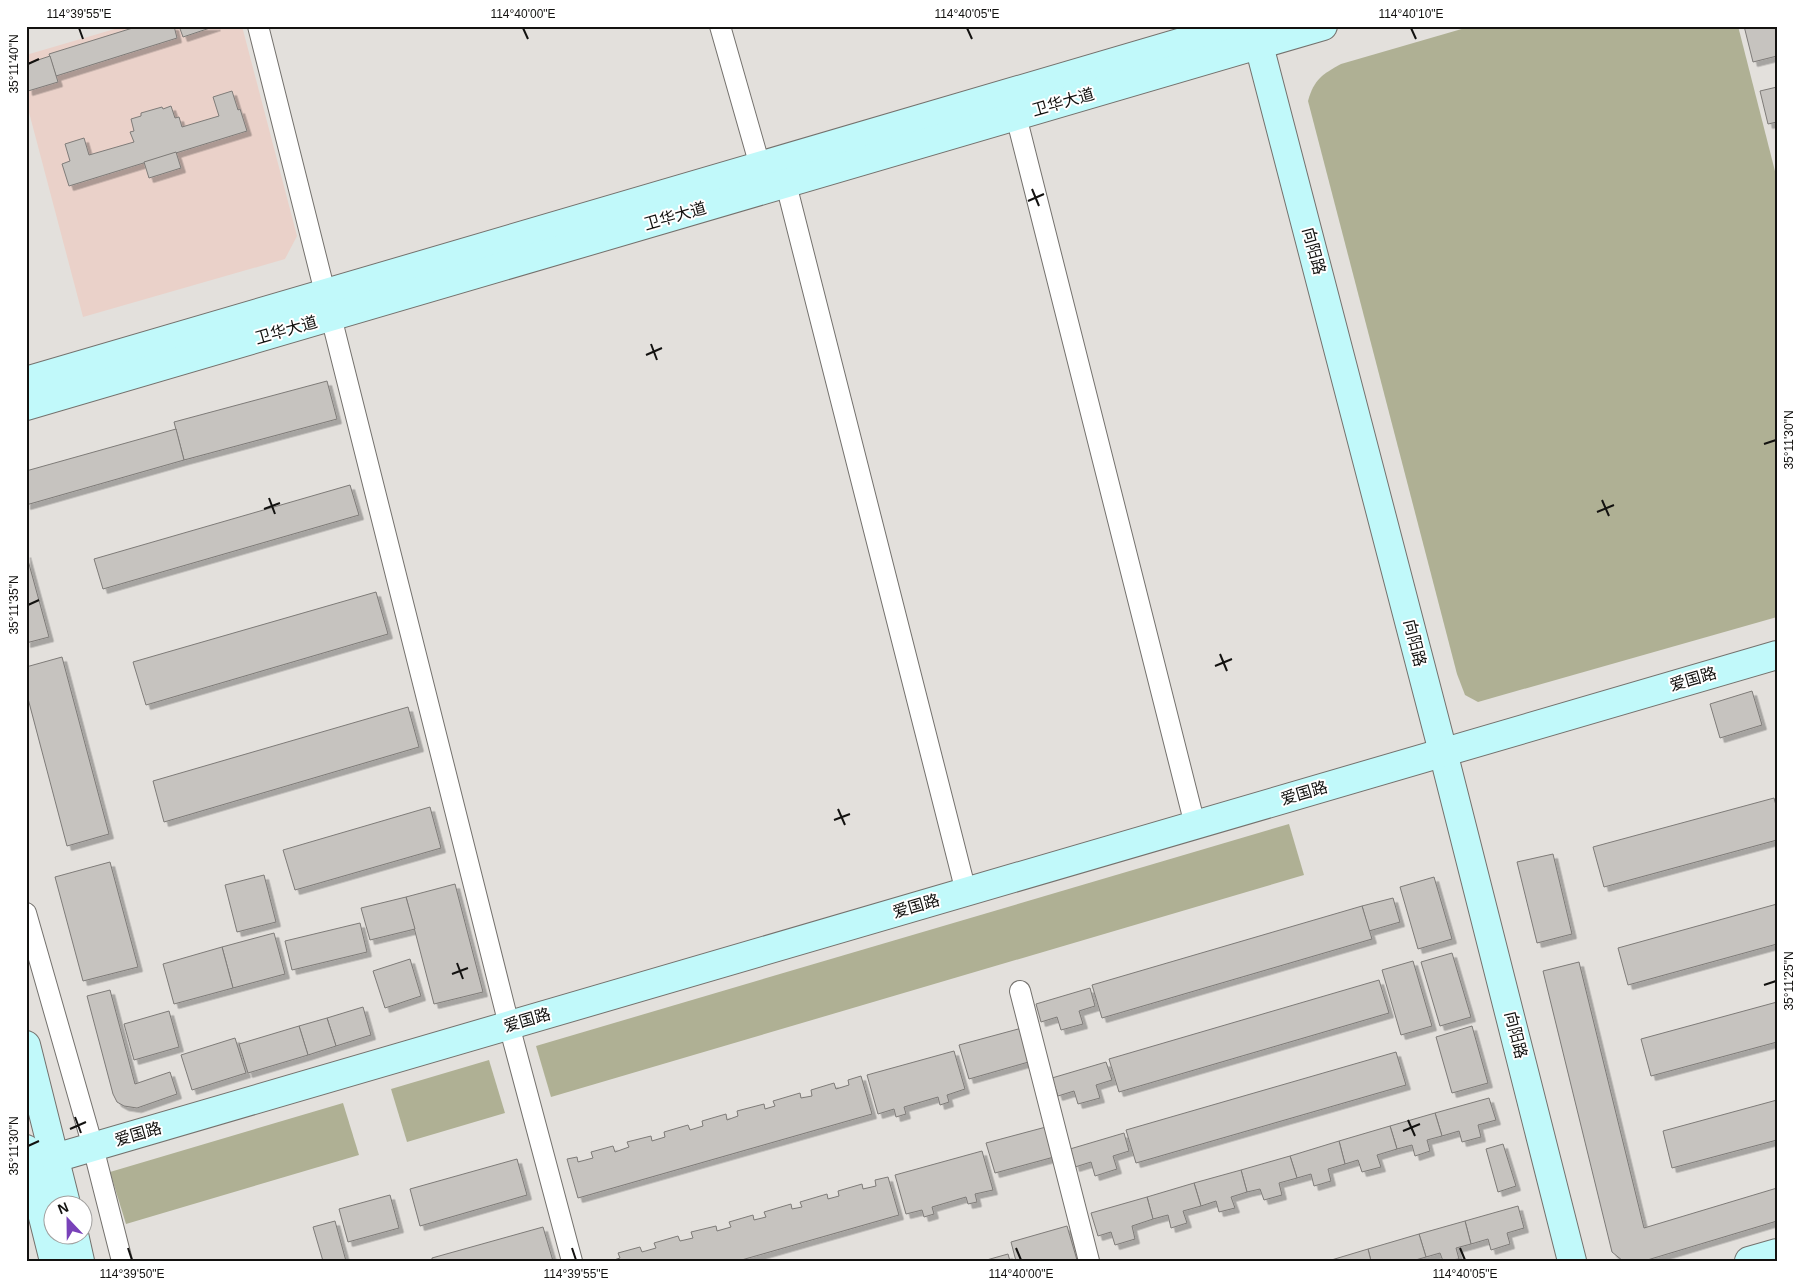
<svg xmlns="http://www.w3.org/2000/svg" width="1803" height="1287" font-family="Arial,'Noto Sans SC',sans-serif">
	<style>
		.commercial { fill: #ead1c9 }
		.green { fill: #afb094 }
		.building { fill: #c6c3bf; stroke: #7e7b78; filter: url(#shadow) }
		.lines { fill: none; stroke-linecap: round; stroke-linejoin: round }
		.street-casing { stroke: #74716d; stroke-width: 22 }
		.secondary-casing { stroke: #74716d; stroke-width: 30 }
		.street { stroke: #fff; stroke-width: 20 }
		.secondary { stroke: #c1f9fa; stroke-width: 28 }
		.ticks { fill: none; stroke: #131210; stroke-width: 2 }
		.labels { text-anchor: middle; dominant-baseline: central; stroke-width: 4; stroke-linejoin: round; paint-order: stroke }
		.street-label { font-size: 16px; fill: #131210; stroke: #fff }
		.neatline { fill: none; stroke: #131210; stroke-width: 2 }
		.ticks-label { font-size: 12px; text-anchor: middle; fill: #131210 }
	</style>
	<defs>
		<filter id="shadow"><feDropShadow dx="4.5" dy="4.5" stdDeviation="0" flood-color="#0004"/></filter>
	</defs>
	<rect width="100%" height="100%" fill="#e3e0dc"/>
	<!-- commercial -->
	<path class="commercial" d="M125 26H242L297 236 285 259 83 317 26 101V55Z"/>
	<!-- green -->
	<g class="green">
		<path d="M1472 26H1738L1777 179V617L1478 702 1465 695 1457 674 1308 101C1314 79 1323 74 1341 64Z"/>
		<path d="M1289 824 1304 875 551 1097 536 1046Z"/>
		<path d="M489 1060 505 1113 407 1142 391 1089Z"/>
		<path d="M343 1103 359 1155 126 1224 110 1172Z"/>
	</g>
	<!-- building -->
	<g class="building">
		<path d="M139 26H174L177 38 56 76 49 54Z"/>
		<path d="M179 26H216L183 37Z"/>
		<path d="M1744 26H1777V56L1753 62Z"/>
		<path d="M50 56 58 82 28 91 26 64Z"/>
		<path d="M1777 87V122L1768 124 1760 91Z"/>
		<path d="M232 91 238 110 240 109 247 131 69 186 62 164 70 161 65 144 84 138 89 155 134 142 130 132 134 131 131 119 141 116V113L162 107 163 109 171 106 175 118 179 117 182 127 219 116 213 97Z"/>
		<path d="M176 152 181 168 149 178 144 162Z"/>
		<path d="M327 381 337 419 184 460 174 422Z"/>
		<path d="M176 429 184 460 26 505V471Z"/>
		<path d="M350 485 359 515 103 589 94 559Z"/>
		<path d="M26 553 49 637 26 643Z"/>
		<path d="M376 592 388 634 146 705 133 662Z"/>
		<path d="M62 657 109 834 67 846 26 691V667Z"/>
		<path d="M1752 691 1762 725 1720 738 1710 704Z"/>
		<path d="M408 707 419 747 164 822 153 781Z"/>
		<path d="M1774 798 1777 809V840L1604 887 1593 847Z"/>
		<path d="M430 807 441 848 295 890 283 850Z"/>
		<path d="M1553 854 1572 934 1537 943 1517 862Z"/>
		<path d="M110 862 138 967 83 981 55 877Z"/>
		<path d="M264 875 276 922 237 932 225 885Z"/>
		<path d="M1434 877 1452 939 1418 949 1400 887Z"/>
		<path d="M455 884 483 992 434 1004 406 897Z"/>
		<path d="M406 897 415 929 370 940 361 908Z"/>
		<path d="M1393 898 1400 922 1369 931 1362 906Z"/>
		<path d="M1777 904V944L1628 985 1618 948Z"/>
		<path d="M1362 906 1372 939 1102 1018 1092 985Z"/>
		<path d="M360 923 367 952 292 970 285 941Z"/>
		<path d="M274 933 285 974 233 988 222 947Z"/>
		<path d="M222 947 233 988 174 1004 163 964Z"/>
		<path d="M1452 953 1471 1017 1440 1026 1421 962Z"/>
		<path d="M410 959 421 996 385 1008 373 971Z"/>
		<path d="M1413 961 1432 1026 1401 1035 1382 970Z"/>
		<path d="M1579 962 1644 1228 1777 1188V1221L1644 1261H1623L1612 1252 1543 971Z"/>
		<path d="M1379 980 1389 1013 1119 1092 1109 1059Z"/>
		<path d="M1090 988 1095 1006 1079 1011 1083 1024 1061 1030 1057 1017 1041 1022 1036 1004Z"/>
		<path d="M110 990 135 1084 170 1072 177 1094 137 1108 124 1106 117 1102 113 1094 87 996Z"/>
		<path d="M1777 1002V1042L1651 1076 1641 1039Z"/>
		<path d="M363 1007 371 1035 336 1046 327 1018Z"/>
		<path d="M169 1011 179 1047 134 1060 124 1024Z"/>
		<path d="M327 1018 336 1046 308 1055 299 1026Z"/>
		<path d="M299 1026 308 1055 248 1073 239 1044Z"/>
		<path d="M1472 1026 1488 1083 1452 1093 1436 1037Z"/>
		<path d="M1022 1028 1032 1061 969 1079 959 1045Z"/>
		<path d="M235 1038 246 1073 192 1090 181 1055Z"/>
		<path d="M954 1051 965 1089 947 1095 949 1102 940 1105 938 1097 904 1107 906 1114 896 1117 894 1109 878 1114 867 1075Z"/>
		<path d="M1396 1052 1406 1085 1136 1163 1126 1130Z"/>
		<path d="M1106 1062 1112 1080 1096 1085 1100 1098 1078 1104 1074 1091 1058 1096 1052 1078Z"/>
		<path d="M861 1076 872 1114 578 1198 567 1159 577 1157 578 1162 593 1158 591 1152 613 1146 615 1152 629 1147 627 1142 651 1136 652 1141 665 1137 664 1132 688 1125 690 1130 703 1126 702 1121 726 1114 727 1120 738 1116 737 1111 764 1104 765 1109 775 1106 773 1101 800 1093 801 1098 812 1096 811 1090 834 1083 836 1089 849 1085 848 1080Z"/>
		<path d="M1489 1098 1496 1120 1478 1125 1481 1137 1462 1142 1459 1131 1442 1136 1435 1113Z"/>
		<path d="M1777 1100V1140L1672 1168 1663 1131Z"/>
		<path d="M1435 1113 1442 1136 1427 1140 1430 1151 1415 1156 1412 1145 1397 1149 1390 1126Z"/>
		<path d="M1390 1126 1397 1149 1377 1155 1381 1167 1362 1172 1358 1160 1345 1164 1339 1141Z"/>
		<path d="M1046 1127 1054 1157 995 1173 986 1143Z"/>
		<path d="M1124 1133 1129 1151 1113 1156 1117 1169 1095 1176 1091 1162 1075 1167 1070 1149Z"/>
		<path d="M1339 1141 1345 1164 1328 1169 1331 1181 1314 1186 1311 1174 1297 1178 1290 1156Z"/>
		<path d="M1503 1144 1516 1186 1498 1192 1486 1149Z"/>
		<path d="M982 1151 993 1190 975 1194 977 1202 968 1204 966 1197 932 1207 934 1214 924 1217 922 1210 906 1214 895 1175Z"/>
		<path d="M1290 1156 1297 1178 1279 1183 1282 1195 1264 1200 1260 1189 1247 1192 1241 1170Z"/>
		<path d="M517 1159 527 1195 420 1226 410 1189Z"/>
		<path d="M1241 1170 1247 1192 1231 1197 1235 1208 1219 1212 1216 1201 1201 1206 1194 1183Z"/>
		<path d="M888 1177 899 1215 738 1261H611L620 1258 618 1253 640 1247 642 1252 656 1248 654 1243 678 1236 680 1241 693 1238 691 1232 716 1226 717 1231 731 1227 729 1222 753 1215 754 1220 766 1217 764 1212 791 1204 792 1209 802 1207 800 1202 827 1194 828 1199 839 1196 838 1191 862 1184 863 1189 876 1186 875 1180Z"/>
		<path d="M1194 1183 1201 1206 1183 1211 1187 1223 1171 1228 1168 1215 1153 1219 1147 1197Z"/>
		<path d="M390 1195 399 1228 348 1242 339 1209Z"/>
		<path d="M1147 1197 1153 1219 1132 1226 1135 1239 1115 1245 1111 1232 1098 1236 1091 1213Z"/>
		<path d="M1518 1206 1524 1228 1507 1233 1510 1244 1491 1250 1488 1239 1471 1244 1465 1221Z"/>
		<path d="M335 1221 346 1261H323L313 1227Z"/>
		<path d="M1465 1221 1471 1244 1456 1248 1459 1259 1443 1261 1440 1253 1426 1257 1419 1234Z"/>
		<path d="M1067 1226 1077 1260 1016 1261 1011 1242Z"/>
		<path d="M543 1227 553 1261H432V1258Z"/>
		<path d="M1419 1234 1426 1257 1412 1261H1371L1368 1249Z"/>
		<path d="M1368 1249 1371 1261H1328Z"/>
		<path d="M1008 1254 1010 1261H983Z"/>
	</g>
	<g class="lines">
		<defs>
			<g id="street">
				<path d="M258 26 509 1025 572 1261"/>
				<path d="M720 26 760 166"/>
				<path d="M1016 116 1195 825"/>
				<path d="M786 184 966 892"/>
				<path d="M26 913 93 1147 122 1261"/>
				<path d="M1020 991 1089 1261"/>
			</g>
			<g id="secondary">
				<path d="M1254 26 1443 752 1572 1261"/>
				<path d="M26 381 1237 26"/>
				<path d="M26 406 1323 26"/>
				<path d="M26 1045 66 1204"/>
				<path d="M26 1149 54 1261"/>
				<path d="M55 1158 1777 655"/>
				<path d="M74 1234 80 1261"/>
				<path d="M1749 1261 1777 1253"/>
			</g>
		</defs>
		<!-- street casing -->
		<use href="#street" class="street-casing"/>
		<!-- secondary casing -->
		<use href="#secondary" class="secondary-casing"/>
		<!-- street -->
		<use href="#street" class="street"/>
		<!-- secondary -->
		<use href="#secondary" class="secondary"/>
	</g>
	<!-- ticks -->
	<path class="ticks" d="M79 28 83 39M523 28 528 39M967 28 972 39M1411 28 1416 39M28 64 39 59M1032 189 1039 206M1028 201 1044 194M651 344 657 360M646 355 662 348M1764 444 1776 440M269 498 275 514M1602 500 1609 516M264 509 280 503M1597 512 1614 505M28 605 39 600M1220 654 1227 671M1215 666 1232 659M838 809 845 825M834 820 850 814M457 963 463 979M452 974 468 968M1764 985 1776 981M75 1117 81 1133M1408 1120 1415 1136M70 1129 86 1122M1403 1131 1420 1124M28 1146 39 1141M128 1248 132 1260M572 1248 576 1260M1016 1248 1021 1260M1460 1248 1465 1260"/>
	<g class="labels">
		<!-- street labels -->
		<g class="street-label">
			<text transform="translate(1063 102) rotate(-16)">卫华大道</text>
			<text transform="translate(675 216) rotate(-16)">卫华大道</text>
			<text transform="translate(1314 251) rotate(75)">向阳路</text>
			<text transform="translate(286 330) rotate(-16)">卫华大道</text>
			<text transform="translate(1415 643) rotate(76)">向阳路</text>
			<text transform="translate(1693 679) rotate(-16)">爱国路</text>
			<text transform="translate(1304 793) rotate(-16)">爱国路</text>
			<text transform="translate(916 906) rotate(-16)">爱国路</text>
			<text transform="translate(527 1020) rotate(-16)">爱国路</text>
			<text transform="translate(1516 1035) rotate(76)">向阳路</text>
			<text transform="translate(138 1134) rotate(-16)">爱国路</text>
		</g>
	</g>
	<!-- border -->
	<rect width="1803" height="1287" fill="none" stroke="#ffffff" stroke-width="55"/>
	<!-- north arrow -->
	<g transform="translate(68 1220) rotate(338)"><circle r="24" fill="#ffffff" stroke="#a1a09f"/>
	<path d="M0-4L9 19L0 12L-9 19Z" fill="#7942b9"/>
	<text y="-8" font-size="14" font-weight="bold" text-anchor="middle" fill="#131210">N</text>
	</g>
	<rect x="28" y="28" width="1748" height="1232" class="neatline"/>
	<g class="ticks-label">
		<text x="79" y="18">114°39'55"E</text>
		<text x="523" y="18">114°40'00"E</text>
		<text x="967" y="18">114°40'05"E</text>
		<text x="1411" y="18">114°40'10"E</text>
		<text transform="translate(14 64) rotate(-90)" y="4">35°11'40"N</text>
		<text transform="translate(1789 440) rotate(-90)" y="4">35°11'30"N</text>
		<text transform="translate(14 605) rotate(-90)" y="4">35°11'35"N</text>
		<text transform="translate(1789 981) rotate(-90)" y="4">35°11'25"N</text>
		<text transform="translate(14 1146) rotate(-90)" y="4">35°11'30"N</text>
		<text x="132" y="1278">114°39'50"E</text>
		<text x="576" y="1278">114°39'55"E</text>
		<text x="1021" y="1278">114°40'00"E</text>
		<text x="1465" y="1278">114°40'05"E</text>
	</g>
</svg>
